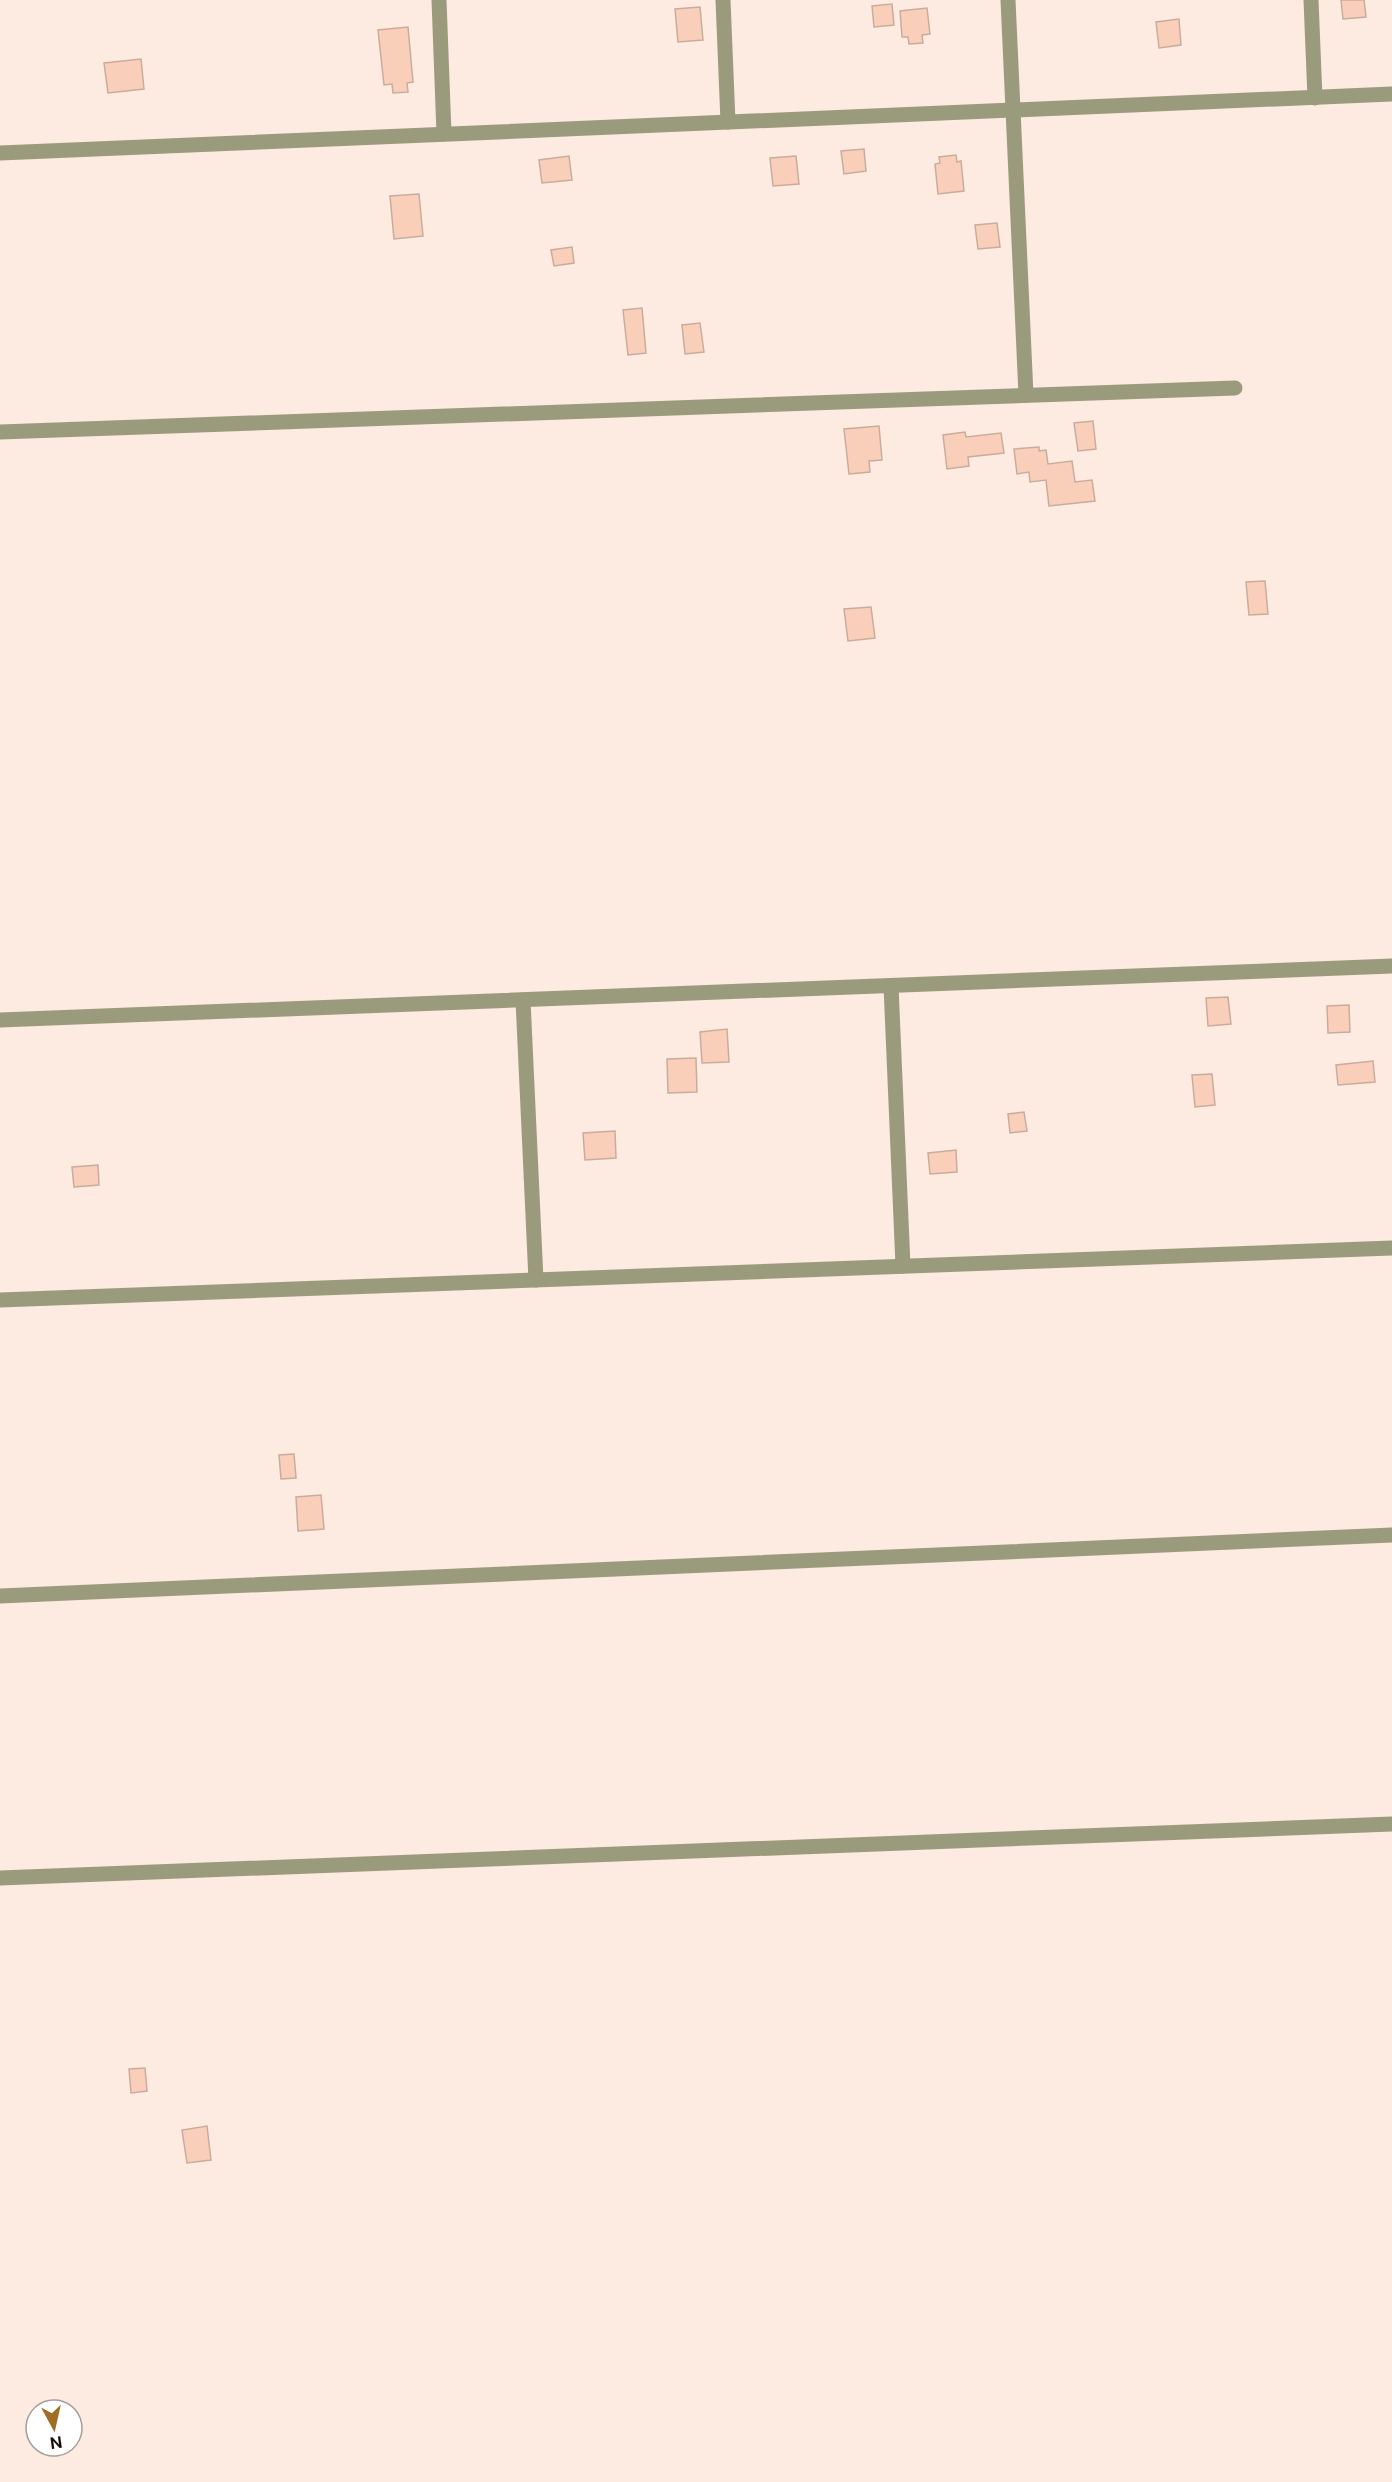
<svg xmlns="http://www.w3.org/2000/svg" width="1392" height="2482" font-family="'Public Sans',sans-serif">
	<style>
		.building { fill: #f9cfba; stroke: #caac9d; stroke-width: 1.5 }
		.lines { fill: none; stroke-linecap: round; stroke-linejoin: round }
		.street { stroke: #9a9b7d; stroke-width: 15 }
	</style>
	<rect width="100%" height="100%" fill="#fdeae1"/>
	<!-- building -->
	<g class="building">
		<path d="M1341 0H1364L1366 17 1343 19Z"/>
		<path d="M892 4 894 25 874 27 872 6Z"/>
		<path d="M700 7 703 40 678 42 675 9Z"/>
		<path d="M927 8 930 34 922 35 923 43 909 44 908 37H902L900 11Z"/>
		<path d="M1179 19 1181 45 1159 48 1156 22Z"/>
		<path d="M408 27 413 82 407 83 408 92 393 93 392 84 384 85 378 30Z"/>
		<path d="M141 59 144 89 108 93 104 63Z"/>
		<path d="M864 149 866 171 844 174 841 151Z"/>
		<path d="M956 155 957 162 961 161 964 191 938 194 935 164 940 163 939 157Z"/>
		<path d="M569 156 572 180 542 183 539 160Z"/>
		<path d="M796 156 799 184 773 186 770 158Z"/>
		<path d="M419 194 423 236 394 239 390 196Z"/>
		<path d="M997 223 1000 247 978 249 975 225Z"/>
		<path d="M572 247 574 263 554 266 551 250Z"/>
		<path d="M642 308 646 353 628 355 623 310Z"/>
		<path d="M700 323 704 352 685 354 682 325Z"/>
		<path d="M1093 421 1096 449 1078 451 1074 423Z"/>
		<path d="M879 426 882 460 869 461 870 472 849 474 844 429Z"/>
		<path d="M965 432 966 437 1001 433 1004 453 968 457 969 466 947 469 943 435Z"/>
		<path d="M1039 447V451L1046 450 1048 464 1072 461 1075 482 1092 480 1095 501 1049 506 1046 480 1030 482 1029 472 1017 474 1014 449Z"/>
		<path d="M1265 581 1268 614 1249 615 1246 582Z"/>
		<path d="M871 607 875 638 848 641 844 609Z"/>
		<path d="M1228 997 1231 1024 1208 1026 1206 998Z"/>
		<path d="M1349 1005 1350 1032 1328 1033 1327 1006Z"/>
		<path d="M727 1029 729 1062 702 1063 700 1032Z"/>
		<path d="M696 1058 697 1092 668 1093 667 1059Z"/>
		<path d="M1373 1061 1375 1082 1338 1085 1336 1065Z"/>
		<path d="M1212 1074 1215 1105 1195 1107 1192 1075Z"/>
		<path d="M1024 1112 1027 1131 1010 1133 1008 1114Z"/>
		<path d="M615 1131 616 1158 585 1160 583 1133Z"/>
		<path d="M956 1150 957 1172 930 1174 928 1153Z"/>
		<path d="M98 1165 99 1185 74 1187 72 1167Z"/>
		<path d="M294 1454 296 1478 281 1479 279 1455Z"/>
		<path d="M321 1495 324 1529 298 1531 296 1497Z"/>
		<path d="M145 2068 147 2091 131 2093 129 2069Z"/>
		<path d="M207 2126 211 2160 187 2163 182 2130Z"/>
	</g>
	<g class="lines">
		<!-- street -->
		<g class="street">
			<path d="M439 0 444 134"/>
			<path d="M723 0 728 122"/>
			<path d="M1008 0 1026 395"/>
			<path d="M1311 0 1315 98"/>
			<path d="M0 153 1392 94"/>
			<path d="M0 432 1235 388"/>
			<path d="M891 986 903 1266"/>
			<path d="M523 1000 536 1280"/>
			<path d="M0 1020 1392 966"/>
			<path d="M0 1300 1392 1248"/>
			<path d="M0 1596 1392 1535"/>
			<path d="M0 1878 1392 1824"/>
		</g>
	</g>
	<!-- north arrow -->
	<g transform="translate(54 2428) rotate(172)"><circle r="28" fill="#ffffff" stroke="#a39f9d" stroke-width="1.5"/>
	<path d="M0-4.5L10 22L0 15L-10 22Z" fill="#9f6d23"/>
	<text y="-9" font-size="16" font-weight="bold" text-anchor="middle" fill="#190e09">N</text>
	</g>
</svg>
